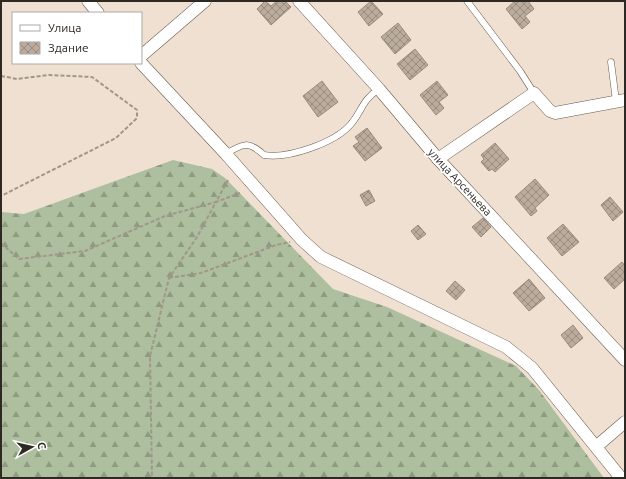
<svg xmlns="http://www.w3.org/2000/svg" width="626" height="479" font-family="Ubuntu,sans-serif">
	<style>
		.forest { fill: url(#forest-firs) }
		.building { fill: url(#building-cross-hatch); stroke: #9a8a7d }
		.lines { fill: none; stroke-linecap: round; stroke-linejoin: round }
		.lane-casing { stroke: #685a4d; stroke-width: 7 }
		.street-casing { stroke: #685a4d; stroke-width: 13 }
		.path { stroke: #a2968b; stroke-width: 2; stroke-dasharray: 4 2; stroke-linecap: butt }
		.lane { stroke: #fff; stroke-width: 6 }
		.street { stroke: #fff; stroke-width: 12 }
		.labels { text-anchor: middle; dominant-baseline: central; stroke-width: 3.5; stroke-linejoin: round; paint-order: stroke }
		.street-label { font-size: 11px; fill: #2f2924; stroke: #fff }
	</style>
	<defs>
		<pattern id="forest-firs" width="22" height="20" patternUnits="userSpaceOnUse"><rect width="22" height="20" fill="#adbf9f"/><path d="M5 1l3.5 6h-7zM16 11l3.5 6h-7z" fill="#8d9b81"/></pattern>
		<pattern id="building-cross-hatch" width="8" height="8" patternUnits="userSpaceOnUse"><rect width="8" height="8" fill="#bbab9d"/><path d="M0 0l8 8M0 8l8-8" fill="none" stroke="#988b80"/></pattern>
	</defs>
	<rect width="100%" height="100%" fill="#f0e0d1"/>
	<!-- forest -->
	<path class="forest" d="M173 160 212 169 225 178 333 289 387 307 516 366 539 390 604 478H1V212L24 214Z"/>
	<!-- building -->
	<g class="building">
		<path d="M265 1 271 6 277 1H285L291 7 271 25 257 9Z"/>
		<path d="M371 1 383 14 369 26 358 12Z"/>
		<path d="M515 1H528L534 9 525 16 530 22 522 29 506 9Z"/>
		<path d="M398 23 411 40 395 54 381 37Z"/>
		<path d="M415 49 428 65 410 80 397 64Z"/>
		<path d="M322 81 338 102 318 117 303 96Z"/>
		<path d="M437 81 448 95 439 102 444 108 436 115 420 95Z"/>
		<path d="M367 128 382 148 365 161 353 146 359 142 355 137Z"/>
		<path d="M495 143 509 159 495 172 492 169 489 171 481 162 484 159 481 155Z"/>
		<path d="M535 179 549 195 535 208 537 211 531 216 515 197Z"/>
		<path d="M369 190 375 201 366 206 360 195Z"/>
		<path d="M610 197 623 212 613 221 601 205Z"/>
		<path d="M483 218 491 227 481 237 472 227Z"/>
		<path d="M563 224 579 242 562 256 547 238Z"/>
		<path d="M418 225 426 234 418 240 411 231Z"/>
		<path d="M622 262 625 266V279L614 289 604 278Z"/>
		<path d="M529 279 545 298 529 311 513 293Z"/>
		<path d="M455 281 465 290 456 300 446 291Z"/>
		<path d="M573 325 583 338 571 348 561 335Z"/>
	</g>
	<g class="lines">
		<defs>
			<g id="lane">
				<path d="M467 1 520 71 534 93"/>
				<path d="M611 62 616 101"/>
				<path d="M226 154C243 143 249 141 264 155 288 159 335 143 351 124 363 110 361 101 379 89"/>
			</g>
			<g id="street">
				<path d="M88 1 98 13"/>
				<path d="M299 1 379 89 438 159 625 360"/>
				<path d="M141 56 205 1"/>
				<path d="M141 63 226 154 302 240 321 257 506 347 532 368 621 478"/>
				<path d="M438 159 534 93 550 111 555 113 625 100"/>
				<path d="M597 446 625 422"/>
			</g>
		</defs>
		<!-- lane casing -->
		<use href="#lane" class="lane-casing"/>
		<!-- street casing -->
		<use href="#street" class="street-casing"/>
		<!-- path -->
		<g class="path">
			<path d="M1 76 17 79 49 75 92 77 137 110V118L116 138 1 196"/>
			<path d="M228 180 216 202 240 193"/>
			<path d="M1 243 19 259 85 251 165 216 216 202 197 237 169 278 150 356 152 478"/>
			<path d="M169 278 201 273 276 245 290 242"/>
		</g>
		<!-- lane -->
		<use href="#lane" class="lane"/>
		<!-- street -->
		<use href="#street" class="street"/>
	</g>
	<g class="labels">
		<!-- street labels -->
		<g class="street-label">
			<text transform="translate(460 182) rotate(47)">улица Арсеньева</text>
		</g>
	</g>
	<!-- border -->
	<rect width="626" height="479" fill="none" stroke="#2f2924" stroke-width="4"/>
	<!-- legend -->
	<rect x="12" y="12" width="130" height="52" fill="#ffffff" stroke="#aca9a7"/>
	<rect x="20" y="25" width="20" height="6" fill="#ffffff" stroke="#aca9a7"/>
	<text x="48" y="32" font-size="12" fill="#2f2924">Улица</text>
	<rect x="20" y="42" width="20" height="12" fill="url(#building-cross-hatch)" stroke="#aca9a7"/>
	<text x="48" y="52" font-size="12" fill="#2f2924">Здание</text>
	<!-- north arrow -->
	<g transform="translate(32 447) rotate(82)" stroke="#ffffff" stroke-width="3" paint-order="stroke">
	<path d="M0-3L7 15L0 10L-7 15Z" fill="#2f2924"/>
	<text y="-6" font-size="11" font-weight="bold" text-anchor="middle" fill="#2f2924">С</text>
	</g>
</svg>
